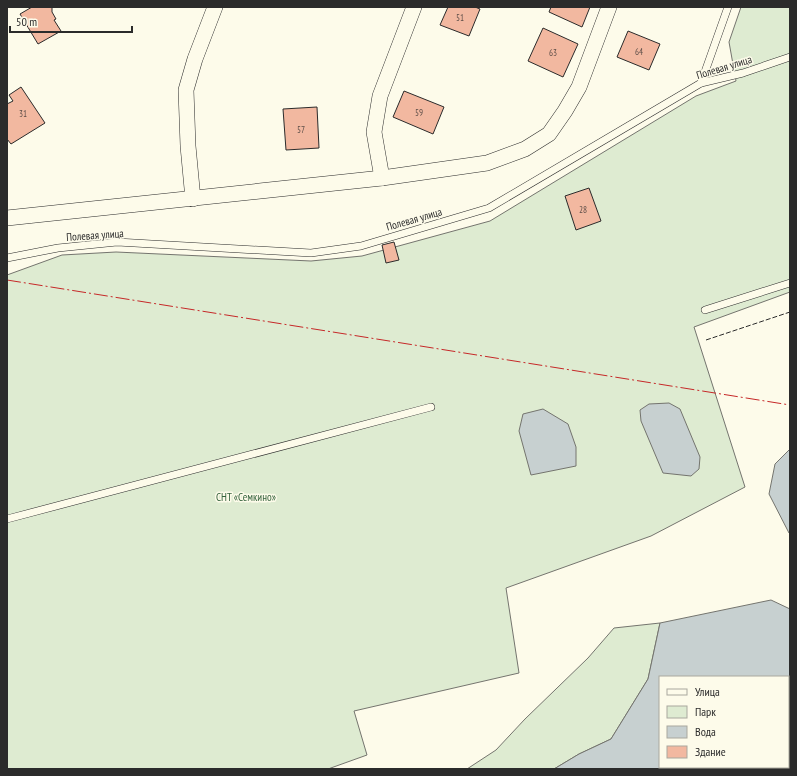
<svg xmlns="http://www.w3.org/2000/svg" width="797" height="776" font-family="'PT Sans Narrow',sans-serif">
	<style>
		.green { fill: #deebd1; stroke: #74746e }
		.water { fill: #c7d0d0; stroke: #74746e; fill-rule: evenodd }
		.building { fill: #f2b8a0; stroke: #2b2b2b }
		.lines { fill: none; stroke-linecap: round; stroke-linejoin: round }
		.lane-casing { stroke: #2b2b2b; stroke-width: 8 }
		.street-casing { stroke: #2b2b2b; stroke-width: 16 }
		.lane { stroke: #fdfbea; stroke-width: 7 }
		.street { stroke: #fdfbea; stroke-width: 15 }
		.fence { stroke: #2b2b2b; stroke-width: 1; stroke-dasharray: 5 2; stroke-linecap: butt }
		.power { stroke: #c62828; stroke-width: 1; stroke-dasharray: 14 3 2 3; stroke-linecap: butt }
		.labels { text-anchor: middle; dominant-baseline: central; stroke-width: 3; stroke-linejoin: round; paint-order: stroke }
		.number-label { font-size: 9px; fill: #5d4e48 }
		.street-label { font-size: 11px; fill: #2b2b2b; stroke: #fdfbea }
		.park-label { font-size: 11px; fill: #34623c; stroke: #fdfbea }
	</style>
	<rect width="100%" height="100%" fill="#fdfbea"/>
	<!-- green -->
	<g class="green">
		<path d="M741 7H790V292L694 327 745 487 651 536 506 588 519 673 354 711 367 755 328 769H7V275L62 255 116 252 311 261 362 256 490 221 696 96 736 81 729 42Z"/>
		<path d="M660 623 648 679 611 739 579 754 554 769H467L496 750 525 719 588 658 614 628Z"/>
	</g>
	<!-- water -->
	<g class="water">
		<path d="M669 403 680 409 700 457 699 469 691 476 663 473 641 421 640 410 649 404Z"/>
		<path d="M543 409 568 424 576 447V466L531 475 519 431 523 414Z"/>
		<path d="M790 449V533H789L769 494 775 464Z"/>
		<path d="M771 600 790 609V769H554L579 754 611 739 648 679 660 623ZM660 677H788V767H660Z"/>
	</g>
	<!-- building -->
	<g class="building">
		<path d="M32 7H52V12L56 19 54 20 61 31 38 44 20 14Z"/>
		<path d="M448 7H475L480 9 469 36 440 25Z"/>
		<path d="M551 7H590L582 27 549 12Z"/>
		<path d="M543 28 578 44 563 77 528 61Z"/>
		<path d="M628 31 660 44 649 70 617 57Z"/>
		<path d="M21 87 45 123 11 144 7 139V104L13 101 9 95Z"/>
		<path d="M404 91 444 107 433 134 393 117Z"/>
		<path d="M317 107 319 148 286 150 283 109Z"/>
		<path d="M589 188 601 221 576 230 565 196Z"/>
		<path d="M394 242 399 260 386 263 382 245Z"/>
	</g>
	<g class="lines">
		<defs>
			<g id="lane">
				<path d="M701 83 728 7"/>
				<path d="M7 258 58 248 117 242 311 253 361 246 489 208 701 83 743 73 790 57"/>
				<path d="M705 310 790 283"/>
				<path d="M7 519 431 407"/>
			</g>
			<g id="street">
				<path d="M382 178 374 132 380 96 414 7"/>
				<path d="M193 199 188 146 186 90 195 59 215 7"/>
				<path d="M7 218 382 178 487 163 525 149 549 134 565 111 579 87 609 7"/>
			</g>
		</defs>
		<!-- lane casing -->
		<use href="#lane" class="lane-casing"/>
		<!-- street casing -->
		<use href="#street" class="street-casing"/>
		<!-- lane -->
		<use href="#lane" class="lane"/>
		<!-- street -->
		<use href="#street" class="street"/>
		<!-- fence -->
		<path class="fence" d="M706 340 790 312"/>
		<!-- power -->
		<path class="power" d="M7 280 790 405"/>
	</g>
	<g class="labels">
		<!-- number labels -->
		<g class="number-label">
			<text x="460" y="17">51</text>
			<text x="639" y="51">64</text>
			<text x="553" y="52">63</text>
			<text x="419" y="112">59</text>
			<text x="23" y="113">31</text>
			<text x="301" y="129">57</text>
			<text x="583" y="209">28</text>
		</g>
		<!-- street labels -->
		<g class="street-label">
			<text transform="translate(724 67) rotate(-17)">Полевая улица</text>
			<text transform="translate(414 219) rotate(-16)">Полевая улица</text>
			<text transform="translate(95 235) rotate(-4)">Полевая улица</text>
		</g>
		<!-- park labels -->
		<g class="park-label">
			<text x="246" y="497">СНТ «Семкино»</text>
		</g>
	</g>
	<!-- border -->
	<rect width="797" height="776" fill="none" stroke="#2b2b2b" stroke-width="16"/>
	<!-- legend -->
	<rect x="659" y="676" width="130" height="92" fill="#fdfbea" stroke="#a9a89e"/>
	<rect x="667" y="689" width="20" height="6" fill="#fdfbea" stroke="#a9a89e"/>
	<text x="695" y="696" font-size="12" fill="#2b2b2b">Улица</text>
	<rect x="667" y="706" width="20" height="12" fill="#deebd1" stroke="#a9a89e"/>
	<text x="695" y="716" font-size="12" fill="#2b2b2b">Парк</text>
	<rect x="667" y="726" width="20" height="12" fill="#c7d0d0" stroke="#a9a89e"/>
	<text x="695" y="736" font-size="12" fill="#2b2b2b">Вода</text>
	<rect x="667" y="746" width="20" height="12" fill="#f2b8a0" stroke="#a9a89e"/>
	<text x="695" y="756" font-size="12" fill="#2b2b2b">Здание</text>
	<!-- scale -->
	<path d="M10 26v6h122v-6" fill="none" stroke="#2b2b2b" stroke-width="2"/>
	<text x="16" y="26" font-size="12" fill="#2b2b2b" stroke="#fdfbea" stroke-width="3" paint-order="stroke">50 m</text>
</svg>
